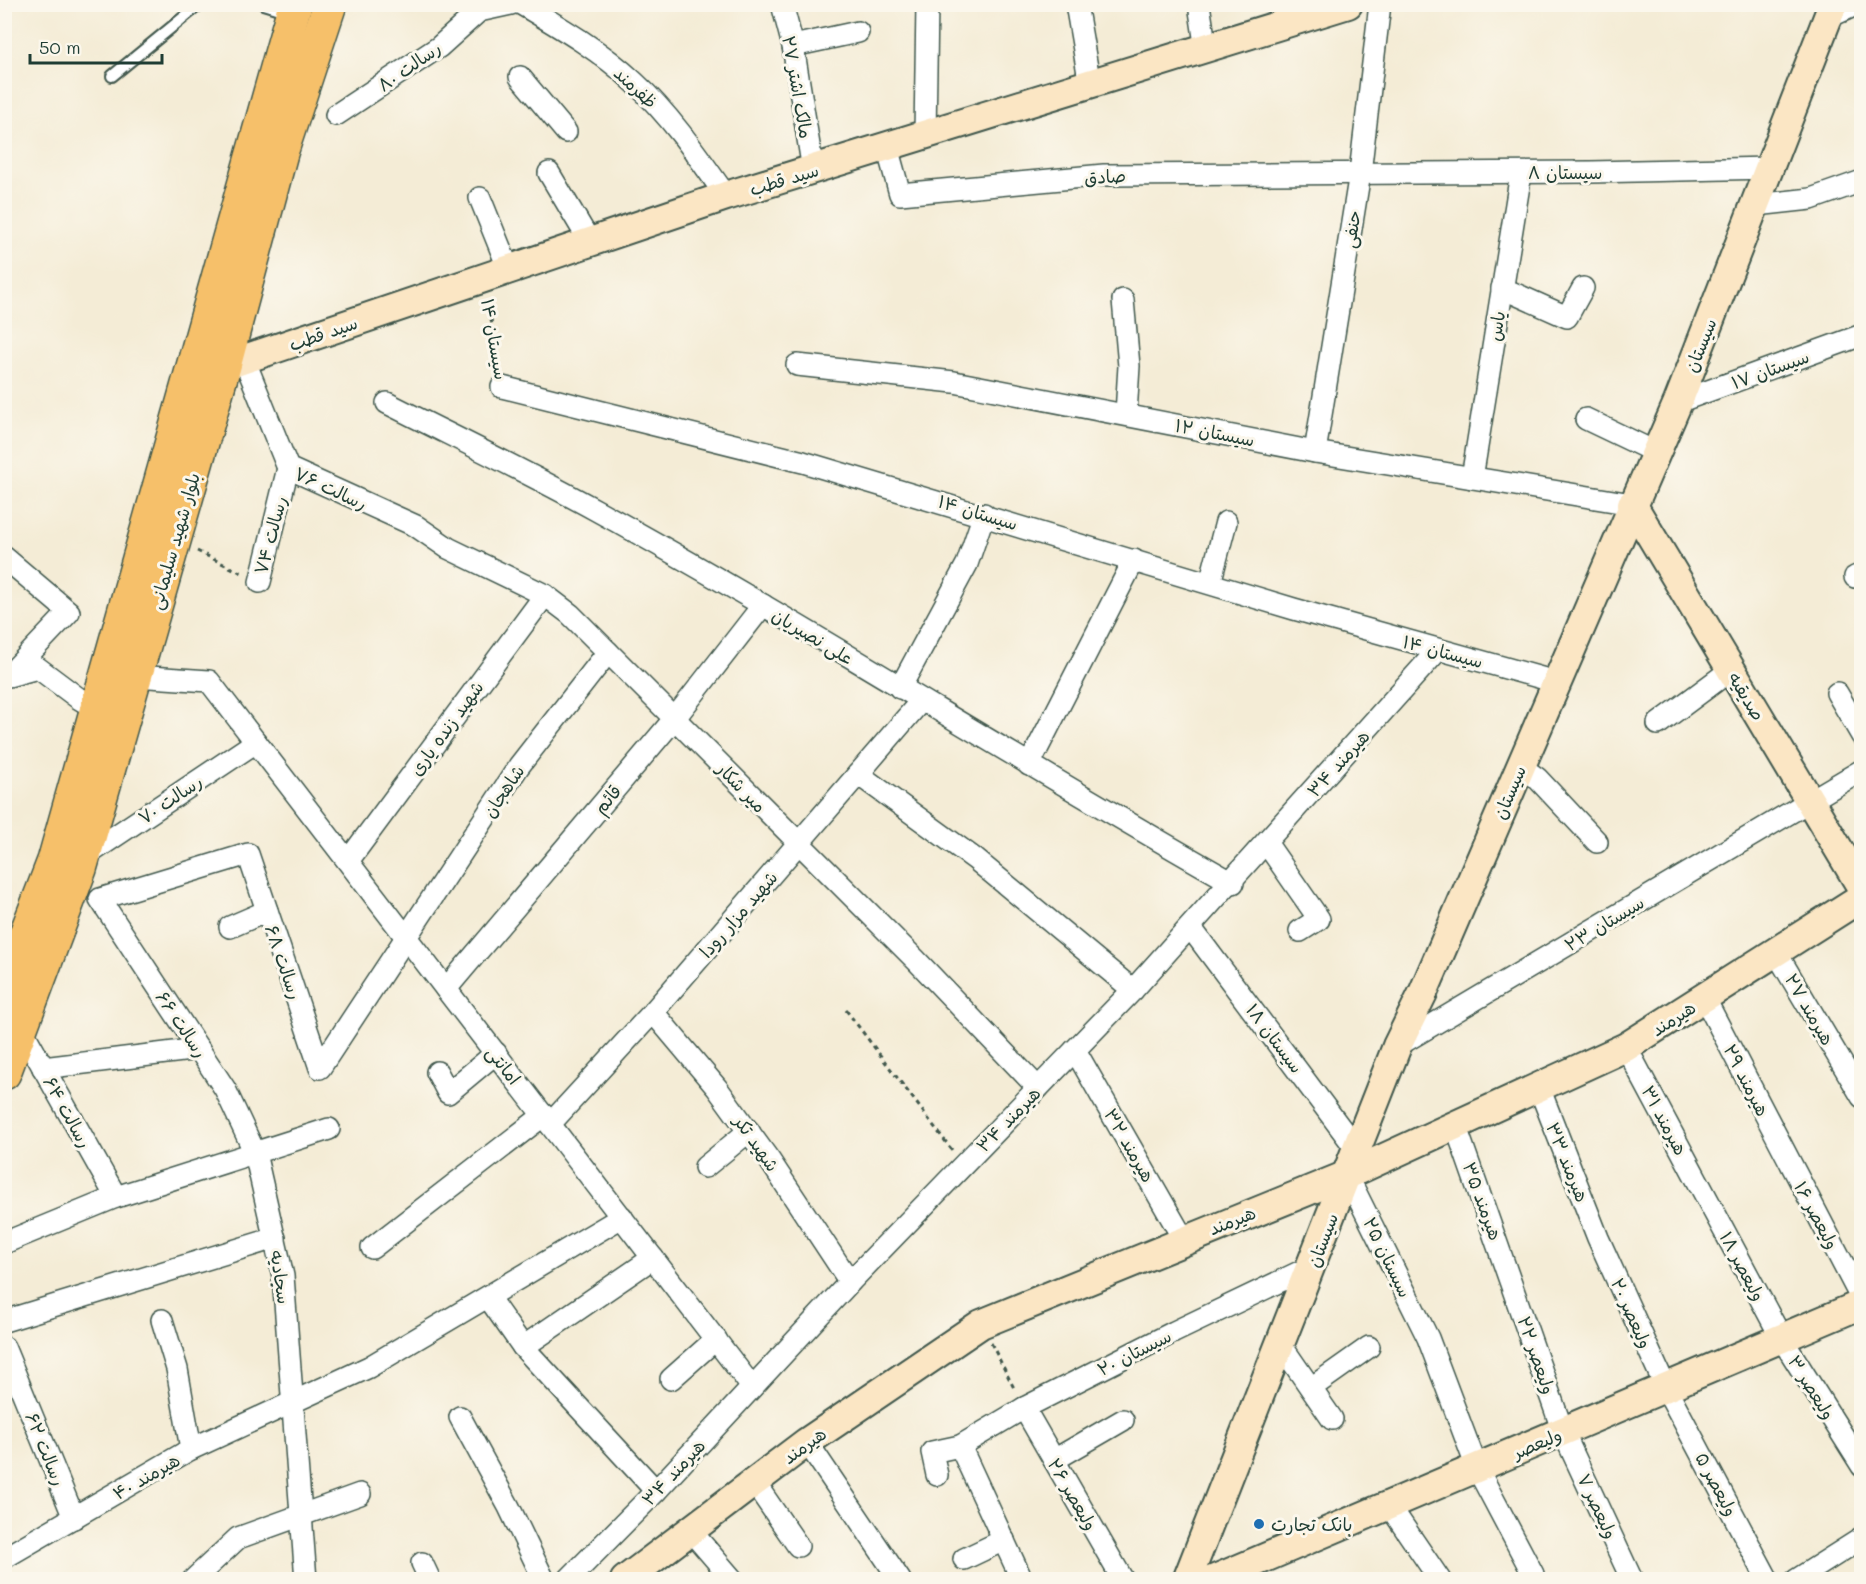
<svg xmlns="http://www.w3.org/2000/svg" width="1866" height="1584" font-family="Mali,'Playpen Sans Arabic',sans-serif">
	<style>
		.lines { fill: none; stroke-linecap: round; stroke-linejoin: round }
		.lane-casing { stroke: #3f574c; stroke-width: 14 }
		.street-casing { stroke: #3f574c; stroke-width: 24 }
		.secondary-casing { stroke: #3f574c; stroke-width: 32 }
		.primary-casing { stroke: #3f574c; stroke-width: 36 }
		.path { stroke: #3f574c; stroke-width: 3; stroke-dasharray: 4.5 4.5; stroke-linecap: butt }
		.lane { stroke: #fff; stroke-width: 10 }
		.street { stroke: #fff; stroke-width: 21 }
		.secondary { stroke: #fbe6c4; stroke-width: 28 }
		.primary { stroke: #f6c06b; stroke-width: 33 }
		.poi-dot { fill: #1f6fb2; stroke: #fbf7ec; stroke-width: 2 }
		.labels { text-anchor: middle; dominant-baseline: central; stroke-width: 6; stroke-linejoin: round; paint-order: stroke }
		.street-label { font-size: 18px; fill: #1f3d34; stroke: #fbf7ec }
		.poi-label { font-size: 18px; fill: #1f3d34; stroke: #fbf7ec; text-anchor: start }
	</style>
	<rect width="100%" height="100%" fill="#fbf7ec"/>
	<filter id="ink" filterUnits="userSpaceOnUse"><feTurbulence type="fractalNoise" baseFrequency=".0167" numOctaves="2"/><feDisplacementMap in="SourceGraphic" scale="12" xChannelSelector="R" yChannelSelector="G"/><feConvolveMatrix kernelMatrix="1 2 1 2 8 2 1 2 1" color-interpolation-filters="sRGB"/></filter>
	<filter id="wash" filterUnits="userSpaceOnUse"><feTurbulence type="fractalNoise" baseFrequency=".008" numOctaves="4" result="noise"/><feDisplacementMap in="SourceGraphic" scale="24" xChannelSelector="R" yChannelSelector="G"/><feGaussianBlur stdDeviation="1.35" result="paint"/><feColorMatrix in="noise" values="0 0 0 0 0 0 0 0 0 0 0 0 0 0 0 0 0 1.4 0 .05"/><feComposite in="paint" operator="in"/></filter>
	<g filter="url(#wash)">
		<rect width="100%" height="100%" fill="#f4ecd6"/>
	</g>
	<g filter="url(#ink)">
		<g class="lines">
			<defs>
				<g id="lane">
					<path d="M263 4 289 12"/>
					<path d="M112 76 200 4"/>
				</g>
				<g id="street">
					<path d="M474 4 479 11 511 4"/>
					<path d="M521 4C560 27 601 51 634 82 670 115 698 156 726 196"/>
					<path d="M782 4 793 46 813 170"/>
					<path d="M1076 4 1090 85"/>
					<path d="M1199 4 1206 50"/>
					<path d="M1829 17 1858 4"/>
					<path d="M793 46 858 32"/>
					<path d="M520 77 566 132"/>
					<path d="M336 115 439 47 479 11"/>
					<path d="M925 135 927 4"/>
					<path d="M887 147 900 194 1104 175 1591 172 1770 168"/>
					<path d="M549 173 590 242"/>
					<path d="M480 198 509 270"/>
					<path d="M1756 205 1811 199 1862 181"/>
					<path d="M1502 288 1567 317 1583 288"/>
					<path d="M1123 300 1129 366 1126 414"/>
					<path d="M244 359 288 468 416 526 448 548 545 595 570 614 916 960 1038 1088"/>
					<path d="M797 365 954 382 1315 452 1632 504"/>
					<path d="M502 387 803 462 1294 609 1556 682"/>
					<path d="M1678 402 1862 335"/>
					<path d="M387 403C456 438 527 472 596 510 811 628 1018 762 1233 883"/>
					<path d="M1586 419 1655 452"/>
					<path d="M1315 452 1360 173 1380 4"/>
					<path d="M1472 478 1521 173"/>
					<path d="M4 557 69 612 11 673"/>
					<path d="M1855 577 1862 574"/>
					<path d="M260 582 288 468"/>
					<path d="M1210 583 1226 522"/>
					<path d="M9 676 38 668 78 698 98 710"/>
					<path d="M135 676 209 681 752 1387"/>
					<path d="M900 688 967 564 984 514"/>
					<path d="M1837 693 1862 736"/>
					<path d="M1658 724 1732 669"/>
					<path d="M1029 765 1134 560"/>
					<path d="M1520 766 1537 778 1597 842"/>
					<path d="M858 774 975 859 1133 990"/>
					<path d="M1267 844 1319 919 1300 931"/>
					<path d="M84 857 256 742"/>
					<path d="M348 861 545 595"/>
					<path d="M230 927 267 911"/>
					<path d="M1191 928 1357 1150"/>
					<path d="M1776 952 1862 1097"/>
					<path d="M446 989 675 718 763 605"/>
					<path d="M1704 997 1862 1300"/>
					<path d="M653 1012 717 1088 770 1161 850 1282"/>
					<path d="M21 1028 116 1197"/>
					<path d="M1397 1046 1862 770"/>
					<path d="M1626 1047 1782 1339 1862 1466"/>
					<path d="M1075 1050 1184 1240"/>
					<path d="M43 1068 199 1049"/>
					<path d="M437 1072 448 1093 496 1053"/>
					<path d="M1538 1085 1598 1238 1666 1388 1768 1580"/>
					<path d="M550 1124 653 1012 921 701"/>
					<path d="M1455 1124 1563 1432 1632 1580"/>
					<path d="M705 1167 749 1131"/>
					<path d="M1347 1175 1428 1338 1477 1468 1533 1574"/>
					<path d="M4 1243 116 1197 329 1129"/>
					<path d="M372 1248 544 1115"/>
					<path d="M488 1297 523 1347 656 1491"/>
					<path d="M162 1320 177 1369 191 1449"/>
					<path d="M4 1321 275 1238"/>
					<path d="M1281 1345 1332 1419"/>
					<path d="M4 1347 74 1518"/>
					<path d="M523 1347 653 1258"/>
					<path d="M671 1379 716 1339"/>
					<path d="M1311 1388 1369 1347"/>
					<path d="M1024 1408 1123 1580"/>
					<path d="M460 1417 509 1507 544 1580"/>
					<path d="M807 1442 900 1580"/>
					<path d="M960 1446 1022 1580"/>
					<path d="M1054 1460 1123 1420"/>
					<path d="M937 1475 932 1452 960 1446 1024 1408 1174 1332 1312 1266"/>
					<path d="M754 1482 798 1546"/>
					<path d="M1389 1505 1440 1580"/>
					<path d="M690 1530 733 1580"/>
					<path d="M4 1558 191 1449 369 1367 622 1217"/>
					<path d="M964 1559 1004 1540"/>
					<path d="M422 1563 430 1580"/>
					<path d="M193 1580 238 1538 360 1494"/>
					<path d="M306 1580 283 1276 255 1153 225 1089 100 899 248 854 320 1068 519 766 608 652"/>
					<path d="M568 1580 656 1491 850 1282 1133 990 1438 650"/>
					<path d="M1796 1580 1862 1538"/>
				</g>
				<g id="secondary">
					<path d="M224 366 726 196 1348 4"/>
					<path d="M1632 504 1862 888"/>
					<path d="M625 1580 807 1442 981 1324 1347 1175 1626 1047 1862 897"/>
					<path d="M1187 1580 1397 1046 1423 993 1678 402 1833 4"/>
					<path d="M1213 1580 1862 1304"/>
				</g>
				<g id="primary">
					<path d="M4 991 54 861 295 4"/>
					<path d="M4 1073 80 869 224 366 281 153 330 4"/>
				</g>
			</defs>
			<!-- lane casing -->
			<use href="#lane" class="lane-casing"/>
			<!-- street casing -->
			<use href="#street" class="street-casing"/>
			<!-- secondary casing -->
			<use href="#secondary" class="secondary-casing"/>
			<!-- primary casing -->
			<use href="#primary" class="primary-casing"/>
			<!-- path -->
			<g class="path">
				<path d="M488 301 499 368"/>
				<path d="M197 551 242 573"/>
				<path d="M846 1010 952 1150"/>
				<path d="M991 1343 1015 1390"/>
			</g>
			<!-- lane -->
			<use href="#lane" class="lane"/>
			<!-- street -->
			<use href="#street" class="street"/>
			<!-- secondary -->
			<use href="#secondary" class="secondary"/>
			<!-- primary -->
			<use href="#primary" class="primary"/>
		</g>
	</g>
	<!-- markers -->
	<circle class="poi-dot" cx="1259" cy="1524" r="6"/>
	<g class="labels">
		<!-- street labels -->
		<g class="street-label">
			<text transform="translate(409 66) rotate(-35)">رسالت ۸۰</text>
			<text transform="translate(636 87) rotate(43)">ظفرمند</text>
			<text transform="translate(798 87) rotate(80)">مالک اشتر ۲۷</text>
			<text x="1565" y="172">سیستان ۸</text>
			<text transform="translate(1105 176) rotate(-3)">صادق</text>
			<text transform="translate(784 179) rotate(-17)">سید قطب</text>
			<text transform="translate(1351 229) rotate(-81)">حنفی</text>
			<text transform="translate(1496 326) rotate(-81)">یاس</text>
			<text transform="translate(323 333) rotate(-19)">سید قطب</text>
			<text transform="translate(495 339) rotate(80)">سیستان ۱۴</text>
			<text transform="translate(1700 345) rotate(-68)">سیستان</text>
			<text transform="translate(1770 369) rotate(-20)">سیستان ۱۷</text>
			<text transform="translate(1215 432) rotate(11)">سیستان ۱۲</text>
			<text transform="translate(331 488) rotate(25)">رسالت ۷۶</text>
			<text transform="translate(978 512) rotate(17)">سیستان ۱۴</text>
			<text transform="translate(270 535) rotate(-75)">رسالت ۷۴</text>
			<text transform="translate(174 541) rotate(-74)">بلوار شهید سلیمانی</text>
			<text transform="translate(813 636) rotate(31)">علی نصیریان</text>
			<text transform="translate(1443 651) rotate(15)">سیستان ۱۴</text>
			<text transform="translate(1747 696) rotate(59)">صدیقیه</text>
			<text transform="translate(446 728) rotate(-54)">شهید زنده یاری</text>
			<text transform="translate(1338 763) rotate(-48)">هیرمند ۳۴</text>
			<text transform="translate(742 787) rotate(46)">میر شکار</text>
			<text transform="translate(503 791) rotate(-56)">شاهجان</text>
			<text transform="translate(1509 792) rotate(-67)">سیستان</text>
			<text transform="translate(170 799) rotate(-34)">رسالت ۷۰</text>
			<text transform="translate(607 799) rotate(-50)">قائم</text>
			<text transform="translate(738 914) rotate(-49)">شهید مزار رودا</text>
			<text transform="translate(1604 923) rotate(-31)">سیستان ۲۳</text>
			<text transform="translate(284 962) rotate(71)">رسالت ۶۸</text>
			<text transform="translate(1810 1009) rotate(60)">هیرمند ۲۷</text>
			<text transform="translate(1673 1018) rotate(-33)">هیرمند</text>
			<text transform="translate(182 1024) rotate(56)">رسالت ۶۶</text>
			<text transform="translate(1275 1038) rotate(53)">سیستان ۱۸</text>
			<text transform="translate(504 1065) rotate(52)">امانتی</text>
			<text transform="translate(1747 1080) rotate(63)">هیرمند ۲۹</text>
			<text transform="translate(68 1112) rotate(61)">رسالت ۶۴</text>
			<text transform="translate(1008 1119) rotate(-46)">هیرمند ۳۴</text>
			<text transform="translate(1665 1120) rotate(62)">هیرمند ۳۱</text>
			<text transform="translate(757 1143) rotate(55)">شهید تکر</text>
			<text transform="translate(1130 1145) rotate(60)">هیرمند ۳۲</text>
			<text transform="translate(1568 1162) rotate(68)">هیرمند ۳۳</text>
			<text transform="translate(1483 1201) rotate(70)">هیرمند ۳۵</text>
			<text transform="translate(1817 1215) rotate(62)">ولیعصر ۱۶</text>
			<text transform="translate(1232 1220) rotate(-22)">هیرمند</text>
			<text transform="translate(1322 1240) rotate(-69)">سیستان</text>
			<text transform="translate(1388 1257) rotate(64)">سیستان ۲۵</text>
			<text transform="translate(1743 1266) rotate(62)">ولیعصر ۱۸</text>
			<text transform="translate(281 1277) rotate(82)">سجادیه</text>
			<text transform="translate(1632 1313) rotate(66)">ولیعصر ۲۰</text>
			<text transform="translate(1134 1352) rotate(-27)">سیستان ۲۰</text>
			<text transform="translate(1537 1355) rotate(71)">ولیعصر ۲۲</text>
			<text transform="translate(1812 1387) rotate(58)">ولیعصر ۳</text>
			<text transform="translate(1537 1443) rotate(-23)">ولیعصر</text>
			<text transform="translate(804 1445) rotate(-36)">هیرمند</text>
			<text transform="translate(46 1449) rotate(68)">رسالت ۶۲</text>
			<text transform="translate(673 1472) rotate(-47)">هیرمند ۳۴</text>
			<text transform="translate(146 1476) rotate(-30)">هیرمند ۴۰</text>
			<text transform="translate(1717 1484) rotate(62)">ولیعصر ۵</text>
			<text transform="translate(1073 1494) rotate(60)">ولیعصر ۲۶</text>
			<text transform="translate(1598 1506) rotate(65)">ولیعصر ۷</text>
		</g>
		<!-- poi labels -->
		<g class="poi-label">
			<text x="1271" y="1524">بانک تجارت</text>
		</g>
	</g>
	<!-- margin -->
	<rect width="1866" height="1584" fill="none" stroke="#fbf7ec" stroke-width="24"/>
	<!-- scale -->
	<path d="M30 54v9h132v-9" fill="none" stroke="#1f3d34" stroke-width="3"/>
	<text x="39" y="54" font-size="18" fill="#1f3d34" stroke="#fbf7ec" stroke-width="4.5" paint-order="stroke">50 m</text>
</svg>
